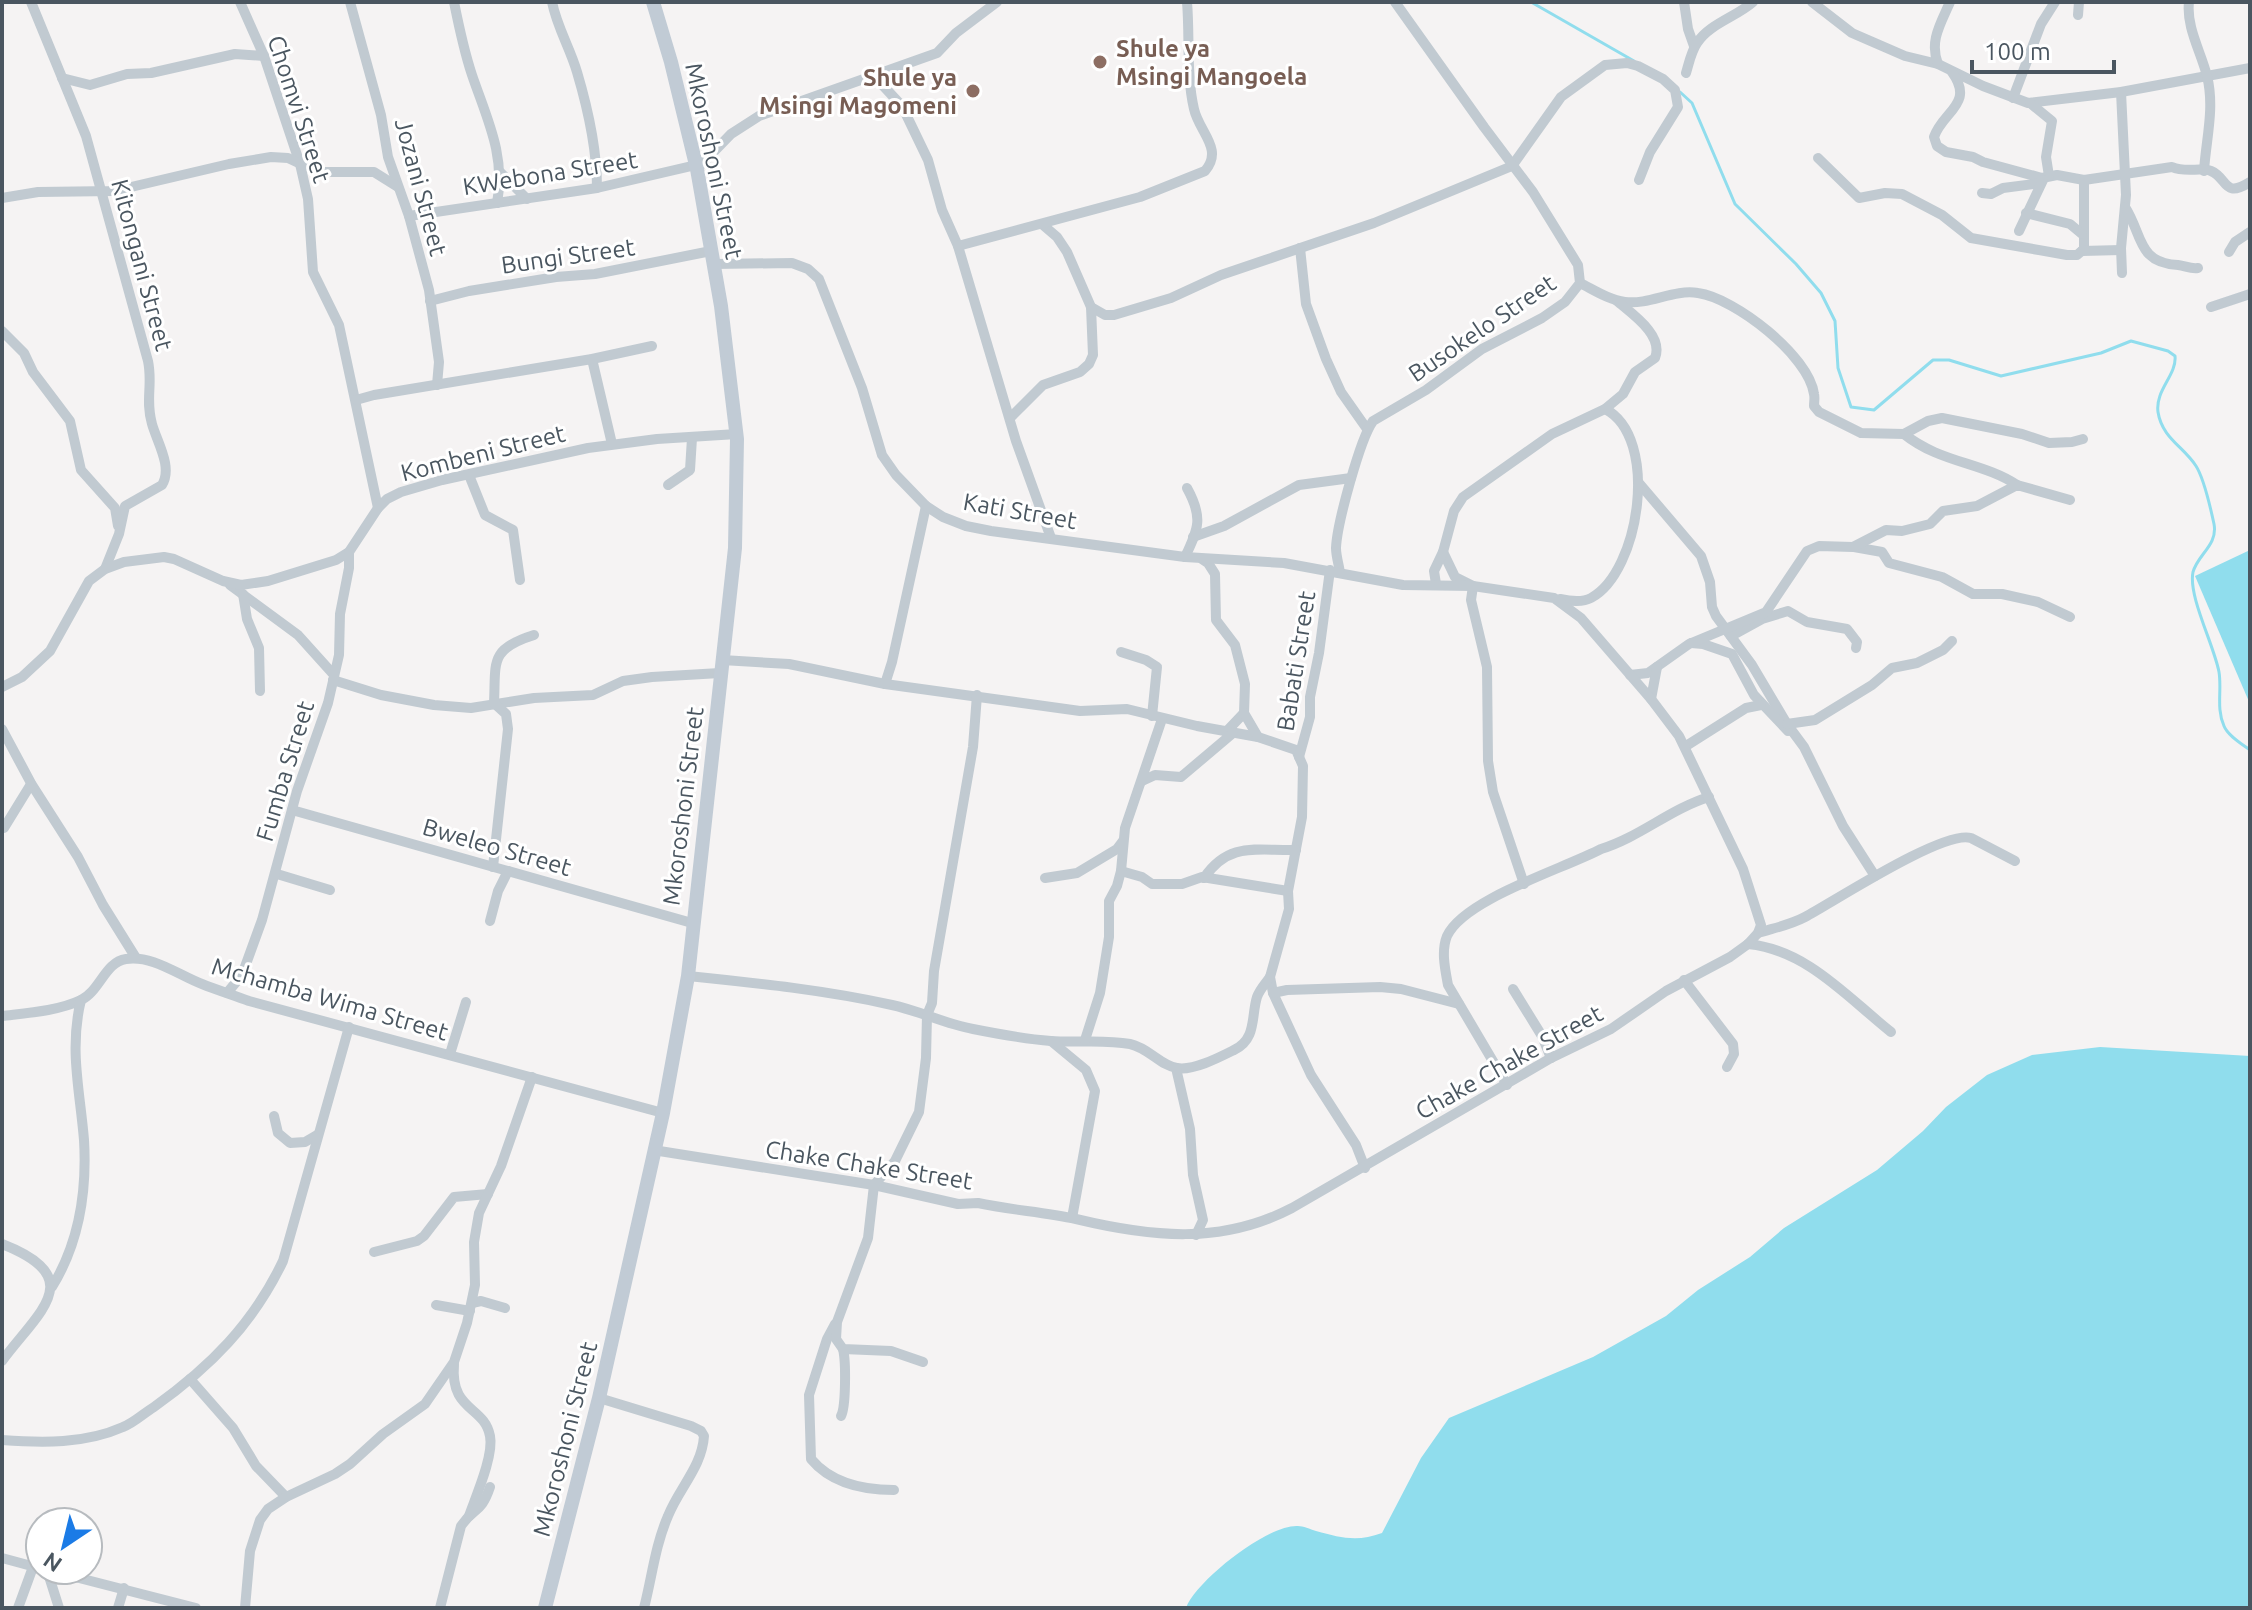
<svg xmlns="http://www.w3.org/2000/svg" width="2252" height="1610" font-family="Ubuntu,sans-serif">
	<style>
		.water { fill: #90dded }
		.lines { fill: none; stroke-linecap: round; stroke-linejoin: round }
		.stream { stroke: #90dded; stroke-width: 3 }
		.street { stroke: #c1cad1; stroke-width: 10 }
		.secondary { stroke: #c1cbd5; stroke-width: 14 }
		.education-dot { fill: #8d6e63; stroke: #fff; stroke-width: 3 }
		.labels { text-anchor: middle; dominant-baseline: central; stroke-width: 6; stroke-linejoin: round; paint-order: stroke }
		.education-label { font-size: 24px; font-weight: bold; fill: #785e54; stroke: #fff; text-anchor: start }
		.street-label { font-size: 24px; fill: #4a5660; stroke: #fff }
	</style>
	<rect width="100%" height="100%" fill="#f5f3f3"/>
	<!-- water -->
	<g class="water">
		<path d="M2250 550V704L2195 576Z"/>
		<path d="M2100 1047 2250 1056V1608H1186C1196 1581 1268 1524 1298 1526 1303 1526 1310 1529 1316 1531 1341 1538 1358 1542 1382 1533L1421 1458 1449 1418 1593 1357 1666 1316 1698 1290 1750 1257 1784 1228 1877 1170 1923 1131 1946 1107 1987 1075 2032 1055Z"/>
	</g>
	<g class="lines">
		<!-- stream -->
		<g class="stream">
			<path d="M1531 2 1634 61"/>
			<path d="M1680 92 1692 103 1735 204 1796 264 1821 293 1835 321 1838 368 1851 407 1874 410 1933 360H1949L2001 376 2101 353 2131 341 2168 351 2175 356C2177 375 2155 390 2158 412 2162 438 2184 447 2196 466 2203 477 2211 510 2214 524 2218 545 2198 554 2193 572 2188 596 2214 645 2219 672 2222 690 2216 708 2224 726 2228 736 2242 744 2250 750"/>
		</g>
		<!-- street -->
		<g class="street">
			<path d="M31 2 86 136 148 361C153 385 145 399 152 424 157 442 173 467 162 485L125 506 119 534 105 569"/>
			<path d="M240 2 264 56 300 164 308 199 313 272 339 325 378 508"/>
			<path d="M350 2 381 115 388 157 409 216 429 290 439 362 437 385"/>
			<path d="M454 2C459 27 464 51 472 75 487 119 506 156 497 203"/>
			<path d="M552 2C557 27 570 48 577 72 588 109 597 150 597 188"/>
			<path d="M1684 2 1688 29 1694 46"/>
			<path d="M1812 2 1852 33 1905 56 1938 64 1983 86 2028 103 2121 92 2250 68"/>
			<path d="M2189 2C2186 27 2201 52 2207 76 2215 108 2206 139 2204 171"/>
			<path d="M2078 15 2079 2"/>
			<path d="M1938 64C1929 41 1941 23 1950 2"/>
			<path d="M1952 72C1975 104 1943 111 1934 137L1937 146 1946 152 1973 157 1983 162 2042 178 2057 175 2084 180 2172 167C2185 173 2201 167 2211 171 2228 178 2223 199 2250 182"/>
			<path d="M1686 73C1689 63 1691 52 1697 43 1709 24 1736 17 1753 2"/>
			<path d="M874 76 902 106 928 160 942 210 958 246 1016 441 1051 538"/>
			<path d="M62 78 90 85 127 74 151 73 235 54 264 56"/>
			<path d="M2121 92 2126 195 2121 248 2122 273"/>
			<path d="M2013 98 2041 24 2055 2"/>
			<path d="M2030 103 2052 121 2046 157 2049 176"/>
			<path d="M1818 158 1859 198 1885 193 1902 194 1942 215 1971 238 2067 255H2077L2084 249V180"/>
			<path d="M697 169 731 134 759 116 937 53 956 33 997 2"/>
			<path d="M500 172 527 199"/>
			<path d="M1982 193 1991 194 2003 188 2041 183"/>
			<path d="M2 198 38 192 114 191 229 164 271 157 288 158 318 172H374L398 187"/>
			<path d="M2125 207C2143 235 2137 263 2178 265 2186 266 2190 269 2198 268"/>
			<path d="M2026 213 2070 224 2082 234"/>
			<path d="M409 216 597 188 696 165"/>
			<path d="M1043 225 1057 237 1067 252 1091 307 1105 315H1114L1171 298 1221 275 1374 223 1512 166 1561 97 1605 65 1627 63 1638 66 1663 79 1675 90 1678 107 1650 152 1639 180"/>
			<path d="M2019 231 2043 180"/>
			<path d="M958 246 1140 197 1205 171C1224 149 1199 132 1194 109 1186 75 1190 36 1187 2"/>
			<path d="M1300 248 1306 304 1326 359 1341 392 1367 429"/>
			<path d="M2082 251 2121 250"/>
			<path d="M2229 252 2235 242 2250 232"/>
			<path d="M1580 283C1594 290 1609 300 1625 302 1650 305 1673 289 1698 293 1735 298 1809 356 1814 394 1815 398 1814 402 1814 406L1819 412 1861 433 1904 434 1928 421 1942 418 2022 434 2049 443 2072 442 2083 439"/>
			<path d="M430 301 469 291 556 277 595 274 711 251"/>
			<path d="M2211 307 2250 294"/>
			<path d="M2 331 24 353 33 372 70 421 81 470 115 508 118 526"/>
			<path d="M592 359 612 444"/>
			<path d="M356 400 374 395 592 359 652 346"/>
			<path d="M1010 418 1043 385 1080 372 1089 364 1093 355 1091 307"/>
			<path d="M1904 434C1940 463 1982 462 2017 485"/>
			<path d="M469 475 485 515 513 530 520 580"/>
			<path d="M1638 482 1701 556 1710 582 1712 607 1716 616 1752 665 1787 724 1804 747 1843 826 1875 876"/>
			<path d="M668 485 690 470 692 438"/>
			<path d="M1193 537 1224 526 1299 485 1351 478"/>
			<path d="M1854 547 1882 552 1889 563 1942 577 1973 594H2002L2038 602 2070 617"/>
			<path d="M1443 552 1455 577 1473 586 1471 600 1487 667 1488 761 1493 792 1524 884"/>
			<path d="M1185 557C1199 528 1203 517 1187 488"/>
			<path d="M1202 559 1208 563 1215 574 1216 620 1235 645 1245 684 1244 713 1226 732"/>
			<path d="M1340 573C1339 565 1336 556 1336 548 1337 524 1360 439 1373 421L1426 390 1482 349 1542 318 1565 302 1580 283 1578 265 1533 192 1484 127 1395 2"/>
			<path d="M1436 584 1434 571 1443 552 1454 511 1463 497 1552 434 1605 409 1623 394 1635 372 1655 358C1664 335 1632 314 1617 301"/>
			<path d="M230 585 298 635 334 675"/>
			<path d="M243 594 247 619 259 648 260 691"/>
			<path d="M1560 599C1569 601 1582 603 1591 598 1640 572 1660 437 1605 409"/>
			<path d="M1731 636 1762 619 1788 611 1807 622 1847 629 1857 642 1856 648"/>
			<path d="M1691 643 1703 644 1732 654 1754 695 1788 731"/>
			<path d="M1121 652 1146 660 1157 667 1152 716"/>
			<path d="M722 660 789 664 885 684 1080 711 1127 709 1197 726 1258 737 1296 750 1303 766 1302 817 1288 891 1289 909 1270 977 1273 993 1311 1075 1356 1145 1365 1168"/>
			<path d="M1630 675 1648 673 1689 644 1766 612 1807 551 1819 546 1853 547 1886 530 1902 531 1930 524 1943 511 1977 506 2017 485 2070 500"/>
			<path d="M333 680 381 695 434 705 471 708 534 698 593 695 623 681 652 677 720 673"/>
			<path d="M885 684 892 662 926 506"/>
			<path d="M2 687 22 677 50 651 89 581 105 569 124 562 164 557 174 559 223 581 241 585 268 581 336 560 349 552 378 508 387 499 401 492 442 480 588 448 657 439 737 434"/>
			<path d="M1651 699 1657 667"/>
			<path d="M1244 713 1258 737"/>
			<path d="M1787 724 1815 720 1872 685 1892 668 1917 663 1943 650 1952 641"/>
			<path d="M2 729 32 785 78 857 103 905 136 958"/>
			<path d="M1686 746 1746 708 1761 705"/>
			<path d="M1299 757 1310 717V697L1319 653 1330 570"/>
			<path d="M1142 781 1155 775 1181 777 1233 733"/>
			<path d="M292 810 692 923"/>
			<path d="M4 828 31 784"/>
			<path d="M493 867 508 729 506 714 494 703C496 662 489 649 534 635"/>
			<path d="M1121 871 1142 877 1152 884H1182L1202 877 1288 891"/>
			<path d="M277 874 330 890"/>
			<path d="M1045 878 1077 873 1117 849 1123 841"/>
			<path d="M1204 878C1229 841 1257 851 1296 850"/>
			<path d="M490 921 498 891 508 871"/>
			<path d="M1758 933C1774 928 1790 925 1805 917 1835 901 1943 830 1971 838L2015 861"/>
			<path d="M1748 944C1807 950 1847 997 1891 1032"/>
			<path d="M688 976C756 983 825 990 892 1005 920 1011 945 1024 973 1029 998 1034 1026 1039 1051 1041 1078 1043 1103 1039 1130 1044 1149 1048 1161 1066 1177 1068 1193 1071 1220 1057 1234 1050 1257 1039 1251 1016 1257 997 1260 989 1266 983 1270 977"/>
			<path d="M1684 980 1733 1044 1734 1054 1727 1067"/>
			<path d="M1513 989 1542 1036 1551 1058"/>
			<path d="M227 993 242 975 262 920 297 791 328 703 339 655 340 614 349 568V552"/>
			<path d="M1273 993 1287 990 1380 987 1401 989 1459 1004"/>
			<path d="M2 1016C27 1013 58 1011 81 1000 100 991 105 962 126 959 153 955 178 975 202 984 217 990 233 995 249 1001L663 1113"/>
			<path d="M1085 1040 1100 993 1109 937V901L1117 886 1121 871 1125 828 1162 719"/>
			<path d="M1051 1041 1086 1070 1095 1091 1072 1218"/>
			<path d="M450 1054 466 1002"/>
			<path d="M1176 1068 1190 1129 1193 1175 1203 1220 1196 1235"/>
			<path d="M1507 1085 1448 985C1445 969 1441 951 1447 936 1464 899 1563 869 1601 849 1640 837 1670 809 1709 797"/>
			<path d="M274 1116 278 1133 290 1143 305 1142 317 1135"/>
			<path d="M653 1150 874 1185 958 1204 978 1203C1010 1210 1044 1212 1076 1219 1151 1237 1221 1245 1292 1208L1551 1058 1611 1029 1666 991 1730 957 1748 944 1758 933 1761 925 1743 869 1679 736 1651 699 1581 618 1554 598 1473 586 1403 585 1284 563 1185 557 991 531 966 526 943 517 926 506 896 475 882 455 862 388 819 279 808 269 792 263 714 264"/>
			<path d="M2 1244C89 1278 39 1311 2 1361"/>
			<path d="M374 1252 417 1241 424 1236 454 1197 488 1194"/>
			<path d="M52 1287C79 1243 87 1191 84 1140 80 1091 69 1049 81 1000"/>
			<path d="M472 1303 481 1301 505 1308"/>
			<path d="M436 1305 470 1311"/>
			<path d="M835 1324 827 1339 809 1395 811 1459C831 1483 864 1490 894 1490"/>
			<path d="M923 1362 891 1351 843 1349 836 1339 837 1322 868 1238 874 1185 895 1161 919 1112 926 1058 927 1015 932 1003 934 971 973 747 977 695"/>
			<path d="M454 1364C450 1412 484 1405 490 1436 494 1455 476 1496 469 1516"/>
			<path d="M190 1379 233 1428 256 1466 286 1497"/>
			<path d="M599 1398 691 1426 701 1431 704 1436C702 1467 679 1488 668 1516 655 1546 652 1577 644 1608"/>
			<path d="M841 1416C846 1407 846 1361 843 1349"/>
			<path d="M2 1440C42 1443 85 1444 123 1427 134 1423 144 1413 154 1407 210 1367 253 1324 283 1261L349 1027"/>
			<path d="M2 1558 39 1568"/>
			<path d="M47 1570 59 1608"/>
			<path d="M48 1570 196 1608"/>
			<path d="M18 1608 33 1567"/>
			<path d="M118 1608 124 1588"/>
			<path d="M245 1608 250 1551 260 1520 268 1509 286 1497 335 1474 350 1464 383 1434 425 1404 454 1362 467 1323 475 1285 474 1242 479 1213 501 1166 532 1077"/>
			<path d="M440 1608 461 1526C474 1507 481 1514 490 1487"/>
		</g>
		<!-- secondary -->
		<path class="secondary" d="M545 1608 599 1398 663 1113 688 976 735 548 737 439 721 306 697 169 671 62 653 2"/>
	</g>
	<!-- markers -->
	<g class="education-dot">
		<circle cx="1100" cy="62" r="8"/>
		<circle cx="973" cy="91" r="8"/>
	</g>
	<g class="labels">
		<!-- education labels -->
		<g class="education-label">
			<text x="1116" y="48">Shule ya<tspan x="1116" dy="28">Msingi Mangoela</tspan></text>
			<text x="957" y="77" text-anchor="end">Shule ya<tspan x="957" dy="28">Msingi Magomeni</tspan></text>
		</g>
		<!-- street labels -->
		<g class="street-label">
			<text transform="translate(299 109) rotate(72)">Chomvi Street</text>
			<text transform="translate(714 161) rotate(78)">Mkoroshoni Street</text>
			<text transform="translate(550 173) rotate(-9)">KWebona Street</text>
			<text transform="translate(421 187) rotate(75)">Jozani Street</text>
			<text transform="translate(568 256) rotate(-8)">Bungi Street</text>
			<text transform="translate(142 265) rotate(75)">Kitongani Street</text>
			<text transform="translate(1482 328) rotate(-34)">Busokelo Street</text>
			<text transform="translate(483 453) rotate(-14)">Kombeni Street</text>
			<text transform="translate(1020 511) rotate(10)">Kati Street</text>
			<text transform="translate(1296 661) rotate(-81)">Babati Street</text>
			<text transform="translate(285 771) rotate(-73)">Fumba Street</text>
			<text transform="translate(683 806) rotate(-83)">Mkoroshoni Street</text>
			<text transform="translate(497 847) rotate(16)">Bweleo Street</text>
			<text transform="translate(330 999) rotate(16)">Mchamba Wima Street</text>
			<text transform="translate(1509 1062) rotate(-29)">Chake Chake Street</text>
			<text transform="translate(869 1165) rotate(9)">Chake Chake Street</text>
			<text transform="translate(565 1439) rotate(-76)">Mkoroshoni Street</text>
		</g>
	</g>
	<!-- border -->
	<rect width="2252" height="1610" fill="none" stroke="#4a5660" stroke-width="8"/>
	<!-- north arrow -->
	<g transform="translate(64 1546) rotate(215)"><circle r="38" fill="#ffffff" stroke="#b7bbbf" stroke-width="2"/>
	<path d="M0-6L14 30L0 20L-14 30Z" fill="#1b7be6"/>
	<text y="-12" font-size="22" font-weight="bold" text-anchor="middle" fill="#4a5660">N</text>
	</g>
	<!-- scale -->
	<path d="M1972 60v12h142v-12" fill="none" stroke="#4a5660" stroke-width="4"/>
	<text x="1984" y="60" font-size="24" fill="#4a5660" stroke="#ffffff" stroke-width="6" paint-order="stroke">100 m</text>
</svg>
